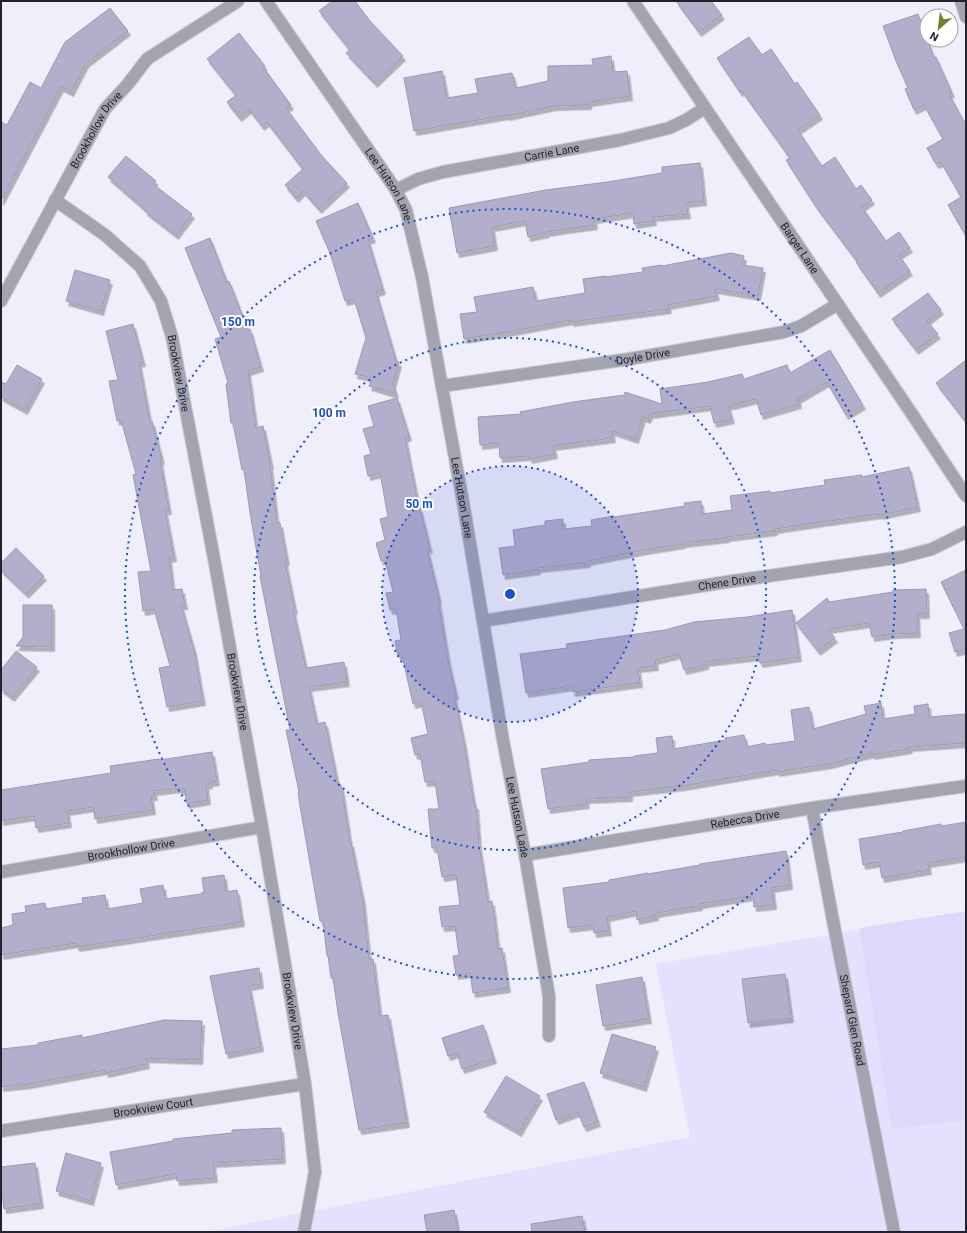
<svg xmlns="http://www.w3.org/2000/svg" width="967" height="1233" font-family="Roboto,sans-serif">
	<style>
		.built { fill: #e5e0fe }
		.green { fill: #ded9fa }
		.building { fill: #b3aecb; stroke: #9d99b5; filter: url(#shadow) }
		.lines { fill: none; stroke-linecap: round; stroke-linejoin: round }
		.minor-casing { stroke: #cac9d5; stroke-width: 14 }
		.minor { stroke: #a4a3b0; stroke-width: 12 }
		.ring { fill: none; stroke: #1d4ed8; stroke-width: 2; stroke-dasharray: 2 4 }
		.labels { text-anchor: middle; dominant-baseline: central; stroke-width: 4; stroke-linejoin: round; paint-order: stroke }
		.street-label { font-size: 11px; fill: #23212c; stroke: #fff }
		.centre { fill: #1d4ed8; stroke: #fff; stroke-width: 2 }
		.ring-label { font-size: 12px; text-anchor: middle; font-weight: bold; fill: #1d4ed8; stroke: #fff; stroke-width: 4; stroke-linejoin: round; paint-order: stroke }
	</style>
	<defs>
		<filter id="shadow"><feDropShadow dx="2.5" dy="4.5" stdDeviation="0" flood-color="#0004"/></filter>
	</defs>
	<rect width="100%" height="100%" fill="#efeefa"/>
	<!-- built -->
	<path class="built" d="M966 912V1232H206L690 1137 656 964Z"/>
	<!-- green -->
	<path class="green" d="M966 911V1120L892 1129 859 928Z"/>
	<!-- building -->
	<g class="building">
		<path d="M332 1H355L370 21 403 56 375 83 346 53 350 50 319 11Z"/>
		<path d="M676 1H711L722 15 699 32Z"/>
		<path d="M110 8 128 31 86 63 71 92 61 87 1 201V122L7 125 30 82 41 88 65 42Z"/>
		<path d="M918 14 934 58 936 57 952 93 949 94 966 125V236L948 205 961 197 941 162 936 164 927 148 943 139 924 105 914 110 905 89 908 88 896 61 883 26Z"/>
		<path d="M239 33 265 66 263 67 291 105 286 108 322 156 347 183 319 209 303 191 296 198 285 185 303 169 267 122 262 126 249 109 239 117 227 102 236 95 207 59Z"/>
		<path d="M749 37 762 55 771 49 795 84 797 82 820 115 798 130 822 166 835 157 856 189 861 185 872 200 862 207 886 241 899 232 910 248 899 255 910 271 878 293 856 262 857 261 817 208 786 160 790 158 742 91 740 92 717 58Z"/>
		<path d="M611 56 613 72 627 71 630 96 589 102V105L554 106 507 116V115L414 131 404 78 442 71 447 98 478 93 475 79 512 73 516 88 548 81V66L593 65 592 59Z"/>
		<path d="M126 156 156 181 153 184 192 214 176 235 145 211 146 210 108 177Z"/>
		<path d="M700 163 704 201 686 203 688 214 653 217 654 221 634 224 633 213 594 219 595 225 546 232 547 233 528 237 525 221 492 227 495 246 457 253 449 208 546 190 607 182 662 173V167Z"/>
		<path d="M358 203 373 238 368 240 383 290 376 292 396 361 399 362 393 384 396 394 369 386 372 378 355 374 366 338 354 299 345 301 330 253 316 221Z"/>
		<path d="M210 238 227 282 229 281 248 330 250 329 261 367 248 371 256 428 263 426 271 465H270L277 523H280L287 561H285L295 610H293L306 668 344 662 347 682 309 687 317 724 325 722 338 786 341 785 350 842H351L363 901 369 959H373L380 1016 388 1015 407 1123 359 1130 338 1013 333 978H331L328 956H327L323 921H320L300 806 298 792H299L286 730H290L260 576H261L250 513 244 469 242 470 233 423H231L226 384 228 383 215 339 221 337 185 248Z"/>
		<path d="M731 253 744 256 742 265 763 268 758 296 715 289 717 296 668 305 669 309 571 322V320L513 331 464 339 460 314 477 312 474 297 533 287 536 301 585 293 583 279 605 276V277L643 272 642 268 662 265V266Z"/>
		<path d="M75 270 110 280 101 311 66 301Z"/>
		<path d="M928 293 941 310 927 321 938 334 916 350 892 319Z"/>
		<path d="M133 324 143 362 139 363 150 422 152 421 162 460H160L169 510H165L174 557 169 558 173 590 182 589 185 605H181L194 650 203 701 167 707 159 668 170 666 154 609 143 611 138 572 151 571 133 475 136 474 121 420 117 421 109 381 118 380 106 331Z"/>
		<path d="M830 350 863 405 846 415 827 382 798 399 799 404 761 415 756 399 728 406 732 419 714 423 710 406 650 414 648 419 643 417 636 439 612 431 613 438 553 446 555 454 530 459 529 456 500 458 499 443 480 445 478 417 521 414 520 412 573 402 624 395 625 392 662 404 660 389 708 382 742 374 744 379 787 365 790 373Z"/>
		<path d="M966 360V422L936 383Z"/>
		<path d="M17 365 42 379 25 410 1 397V382L6 384Z"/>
		<path d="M397 398 409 436 405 438 419 509 420 508 430 549H427L439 599H438L448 660 456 695H454L464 743 474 805H476L479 845 488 902 492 901 498 949 502 948 508 988 473 993 470 973 456 975 453 956 459 955 455 926 442 927 439 907 460 905 456 875 442 877 437 848H432L428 809H439L435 781 425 782 420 754 415 755 411 738 428 734 421 702 413 704 402 655H398L395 641 401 640 396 609 390 610 386 593 393 592 385 560 381 561 376 543 385 540 380 519 388 517 380 473 368 476 364 456 371 454 363 429 374 426 368 406Z"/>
		<path d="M909 467 918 507 880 515V514L822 522 775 529V531L727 537V538L683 543V544L645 550 588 561V563L538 568V570L503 575 499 548 515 546 513 530 545 525V521L563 519V529L592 526 591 520 614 516V517L685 506 684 503 701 501 702 514 732 510 730 496 770 491V493L825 485 824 480 862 475V477Z"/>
		<path d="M16 548 44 576 26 594 1 570V563Z"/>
		<path d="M966 570V649L955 652 949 633 964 629 941 582Z"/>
		<path d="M926 589 927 614H917L918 633 893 634 872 637 869 623 828 629 835 638 818 651 796 623 827 598 829 602 893 592V590Z"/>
		<path d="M23 605H52V647L16 646 23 637Z"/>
		<path d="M792 610 799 657 760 663 758 656 706 662V665L684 670 679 654 655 660 656 666 638 668 640 683 573 692 572 686 526 693 520 654 567 648 566 644 665 630 694 622 747 617Z"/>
		<path d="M16 651 37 667 12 697 1 689V670Z"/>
		<path d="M881 703 883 719 915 714 914 706 928 704 929 717 966 714V743L909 747 910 749 872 755V753L830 764 777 772V770L683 786 630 792V797L586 799 587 804 548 809 541 769 589 762V760L634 757V756L658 753 656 738 672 736 673 749 726 740 725 738 744 735 747 747 765 743 766 745 795 741 791 710 809 707 813 729 866 714 864 706Z"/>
		<path d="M212 752 217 781 210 782V784L206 785 208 800 187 804 184 789 180 790V788L154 791 155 796H151L153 810 95 819 93 807 67 811 69 823 36 828 34 816 1 821V790L111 773 110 766 159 759 160 760Z"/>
		<path d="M966 822V857L928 863 929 870 882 878 879 862 863 865 859 839 903 832V831L941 824 942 826Z"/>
		<path d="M786 851 790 885 772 888 774 905 754 907 753 896 700 904V906L656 913V916L637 920 636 911 607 917 609 931 594 933 593 925 568 928 563 888 609 882V880L648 873V874L700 865V864Z"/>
		<path d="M224 875 226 892 237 890 242 922 77 947 76 943 1 955V928L13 925 12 914 26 912 25 906 45 903 46 909 83 903 82 898 105 895 107 909 143 903 140 889 163 885 165 899 201 894V893L204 892 202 878Z"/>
		<path d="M259 968 261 984 249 986 261 1047 226 1054 210 976Z"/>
		<path d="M785 974 791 1018 748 1023 742 979Z"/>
		<path d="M642 977 649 1019 603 1026 596 985Z"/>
		<path d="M164 1020 202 1021 200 1060 146 1058 147 1064 106 1073 105 1070 29 1084 1 1087V1049L38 1045V1043L82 1035V1038Z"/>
		<path d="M483 1025 494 1059 462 1069 457 1053 448 1056 442 1038Z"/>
		<path d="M612 1034 656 1047 644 1087 600 1073Z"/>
		<path d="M506 1076 540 1096 519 1132 484 1112Z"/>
		<path d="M584 1082 598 1122 584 1127 578 1112 556 1120 547 1094Z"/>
		<path d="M281 1128 283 1159 213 1163 215 1178 177 1181 176 1174 116 1185 110 1152 173 1141V1139L232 1133V1130Z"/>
		<path d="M66 1153 101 1163 91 1201 56 1191Z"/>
		<path d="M35 1163 41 1204 4 1209 1 1189V1167Z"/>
		<path d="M454 1210 458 1232H427L424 1215Z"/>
		<path d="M582 1216 585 1232H532L531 1224Z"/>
	</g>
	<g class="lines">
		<defs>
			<g id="minor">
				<path id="s1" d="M266 1 396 190 406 210 422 277 463 502 503 740 525 855 549 996V1036"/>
				<path id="s2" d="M633 1 912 414 966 496"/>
				<path d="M961 1 966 17"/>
				<path id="s3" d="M396 190 418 179 443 172 620 140 669 128 686 120 705 108"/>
				<path id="s4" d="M55 200 105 235 140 266 161 301 172 337 215 564 262 827 305 1084 315 1172 304 1232"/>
				<path id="s5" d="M1 301 105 109 128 84 147 59 238 1"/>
				<path id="s6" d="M442 386 629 359 784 332 801 326 838 304"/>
				<path id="s7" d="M483 621 726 582 902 557 932 549 966 532"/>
				<path id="s8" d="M812 808 834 926 894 1232"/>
				<path id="s9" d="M525 855 812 808 966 786"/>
				<path id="s10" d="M1 872 262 827"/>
				<path id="s11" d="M1 1131 305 1084"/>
			</g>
		</defs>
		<!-- minor casing -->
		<use href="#minor" class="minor-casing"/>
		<!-- minor -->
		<use href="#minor" class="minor"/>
	</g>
	<!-- distance rings -->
	<circle cx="510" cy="594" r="128" fill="#1d4ed8" fill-opacity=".12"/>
	<g class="ring">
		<circle cx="510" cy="594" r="128"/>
		<circle cx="510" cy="594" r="256"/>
		<circle cx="510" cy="594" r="385"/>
	</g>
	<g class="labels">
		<!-- street labels -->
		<g class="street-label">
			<text stroke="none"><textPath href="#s5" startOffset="196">Brookhollow Drive</textPath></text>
			<text stroke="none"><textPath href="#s3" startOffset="161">Carrie Lane</textPath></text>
			<text stroke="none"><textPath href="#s1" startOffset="221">Lee Hutson Lane</textPath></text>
			<text stroke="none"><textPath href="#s2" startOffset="298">Barger Lane</textPath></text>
			<text stroke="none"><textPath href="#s6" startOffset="203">Doyle Drive</textPath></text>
			<text stroke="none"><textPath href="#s4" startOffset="223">Brookview Drive</textPath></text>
			<text stroke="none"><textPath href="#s1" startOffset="545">Lee Hutson Lane</textPath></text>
			<text stroke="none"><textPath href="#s7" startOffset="247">Chene Drive</textPath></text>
			<text stroke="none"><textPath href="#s4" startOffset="547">Brookview Drive</textPath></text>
			<text stroke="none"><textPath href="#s1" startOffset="869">Lee Hutson Lane</textPath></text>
			<text stroke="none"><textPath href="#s9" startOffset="223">Rebecca Drive</textPath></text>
			<text stroke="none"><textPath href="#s10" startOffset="132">Brookhollow Drive</textPath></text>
			<text stroke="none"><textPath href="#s4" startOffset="871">Brookview Drive</textPath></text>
			<text stroke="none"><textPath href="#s8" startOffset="216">Shepard Glen Road</textPath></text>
			<text stroke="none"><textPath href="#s11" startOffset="154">Brookview Court</textPath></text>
		</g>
	</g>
	<circle cx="510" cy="594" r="6" class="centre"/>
	<g class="ring-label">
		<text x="238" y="326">150 m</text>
		<text x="329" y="417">100 m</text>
		<text x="419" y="508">50 m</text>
	</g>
	<!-- border -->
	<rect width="967" height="1233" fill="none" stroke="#23212c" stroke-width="4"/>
	<!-- north arrow -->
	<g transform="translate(939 28) rotate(208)"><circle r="19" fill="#ffffff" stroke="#a7a6ab"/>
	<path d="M0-3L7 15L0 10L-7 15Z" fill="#787d26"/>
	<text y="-6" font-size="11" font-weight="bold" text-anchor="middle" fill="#23212c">N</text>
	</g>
</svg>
